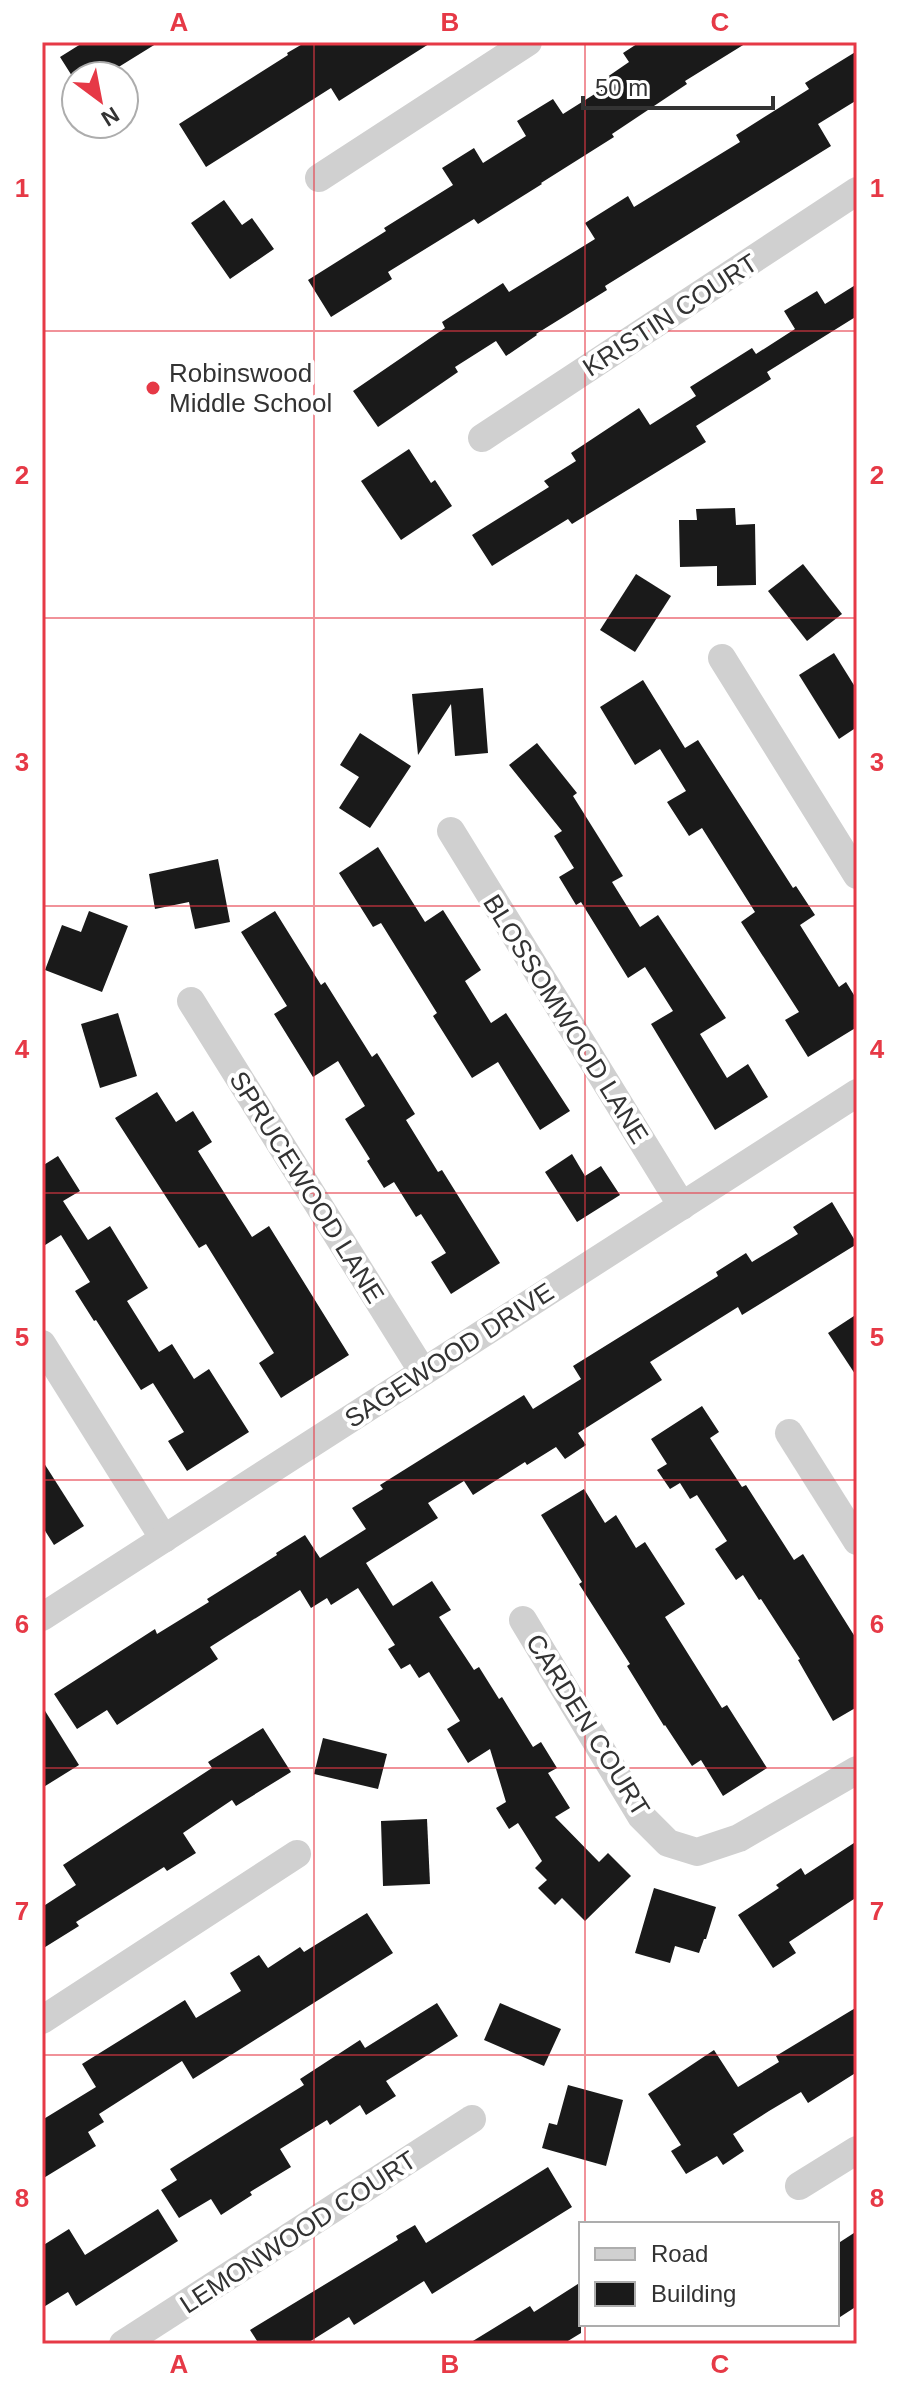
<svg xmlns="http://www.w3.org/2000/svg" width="899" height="2386" font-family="Arial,sans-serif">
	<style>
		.building { fill: #1a1a1a }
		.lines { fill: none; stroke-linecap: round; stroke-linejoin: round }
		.minor { stroke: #d0d0d0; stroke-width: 28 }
		.grid { fill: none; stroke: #e63946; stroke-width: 2; stroke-opacity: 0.55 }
		.poi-dot { fill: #e63946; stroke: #fff; stroke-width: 3 }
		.labels { text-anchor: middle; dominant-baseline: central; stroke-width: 8; stroke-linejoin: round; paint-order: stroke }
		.street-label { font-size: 26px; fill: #333; stroke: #fff }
		.poi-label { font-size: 26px; fill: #333; stroke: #fff; text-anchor: start }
		.neatline { fill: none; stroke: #e63946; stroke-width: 3 }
		.grid-label { font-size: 26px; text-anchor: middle; font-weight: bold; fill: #e63946 }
	</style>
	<rect width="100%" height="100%" fill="#fff"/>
	<!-- building -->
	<g class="building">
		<path d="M84 42H159L117 68 121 76H72L60 57Z"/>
		<path d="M306 42H432L339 101 331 88 206 167 179 124 288 55 287 53Z"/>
		<path d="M640 42H748L685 81 687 84 612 134 614 137 541 183 542 184 478 224 474 219 388 272 392 279 331 317 308 280 386 231 384 228 453 185 442 168 474 148 483 163 526 136 517 121 553 99 563 114 601 90 597 84 629 62 623 53Z"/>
		<path d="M857 51V100L818 124 831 146 605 286 607 290 536 334 537 335 506 356 496 341 455 367 458 372 378 427 353 391 445 328 442 322 503 283 509 292 595 239 585 223 628 196 634 207 740 142 736 135 809 89 805 83Z"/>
		<path d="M224 200 242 225 252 218 274 249 230 279 191 223Z"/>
		<path d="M857 284V316L767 372 771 379 696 426 706 442 572 524 568 519 492 566 472 535 549 487 544 481 576 461 571 453 639 408 650 425 696 396 690 387 752 348 756 354 795 329 784 311 817 291 825 304Z"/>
		<path d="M409 449 431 483 435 480 452 506 401 540 361 481Z"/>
		<path d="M735 508 736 525 755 524 756 585 717 586V566L680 567 679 520H697L696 509Z"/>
		<path d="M803 564 842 614 807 641 768 591Z"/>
		<path d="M636 574 671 596 635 652 600 630Z"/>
		<path d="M834 653 857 690V727L839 739 799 675Z"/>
		<path d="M643 680 685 748 698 740 793 888 796 886 815 915 800 925 839 987 846 982 857 1000V1027L808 1057 785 1020 799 1012 741 922 755 912 702 828 689 836 667 802 686 791 660 749 635 765 600 707Z"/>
		<path d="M483 688 488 753 455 756 451 704 418 755 412 694Z"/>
		<path d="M360 733 411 766 370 828 339 808 359 777 340 765Z"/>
		<path d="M537 743 577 793 573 796 623 876 612 882 640 927 658 915 726 1018 700 1034 727 1078 748 1064 768 1097 715 1130 651 1024 673 1011 645 967 628 978 581 902 576 905 559 877 574 868 554 836 562 831 509 765Z"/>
		<path d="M378 847 425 922 443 910 481 970 465 981 491 1023 506 1013 570 1111 540 1130 498 1062 472 1078 433 1016 437 1013 381 923 373 927 339 873Z"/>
		<path d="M218 859 230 922 195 929 189 902 155 909 149 874Z"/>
		<path d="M89 911 128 926 102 992 45 970 62 925 81 932Z"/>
		<path d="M275 911 321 985 325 982 372 1057 377 1053 415 1114 406 1120 438 1172 442 1170 500 1263 451 1294 431 1262 446 1253 421 1214 416 1217 394 1182 384 1188 367 1161 370 1159 345 1119 365 1106 338 1061 313 1077 274 1014 287 1006 241 932Z"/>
		<path d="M118 1013 137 1076 100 1088 81 1024Z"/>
		<path d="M157 1092 176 1122 193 1111 212 1142 198 1151 252 1237 269 1226 349 1355 281 1398 259 1363 274 1353 206 1244 199 1248 115 1118Z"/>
		<path d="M572 1154 585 1176 601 1166 620 1195 577 1222 545 1172Z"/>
		<path d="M58 1156 80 1191 63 1201 88 1240 110 1226 148 1288 127 1301 159 1352 172 1344 194 1379 209 1369 249 1432 187 1471 168 1441 184 1432 153 1383 141 1390 96 1320 94 1321 75 1291 90 1282 61 1235 42 1247V1166Z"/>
		<path d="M832 1202 857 1244 742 1315 738 1307 650 1362 662 1380 578 1433 586 1445 565 1459 556 1447 527 1465 525 1462 473 1495 464 1481 428 1503 438 1518 366 1563 393 1606 432 1581 451 1610 439 1617 474 1670 479 1667 499 1699 502 1697 533 1747 541 1742 557 1768 548 1773 570 1808 555 1817 599 1862 608 1853 631 1876 585 1921 562 1898 555 1905 538 1888 547 1880 535 1868 542 1861 518 1823 509 1829 496 1808 506 1802 490 1749 468 1763 447 1729 460 1721 429 1672 419 1678 410 1664 401 1669 388 1649 395 1645 358 1588 331 1605 327 1598 311 1608 300 1590 210 1647 218 1659 117 1725 107 1710 77 1729 54 1694 155 1629 157 1634 209 1602 207 1599 277 1555 276 1553 305 1535 320 1558 366 1529 352 1508 383 1489 380 1485 524 1395 533 1409 581 1379 573 1366 718 1276 716 1272 746 1253 752 1262 798 1234 793 1227Z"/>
		<path d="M857 1314V1377L828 1333Z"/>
		<path d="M702 1406 719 1432 710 1438 742 1487 746 1485 794 1560 803 1554 857 1640V1707L833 1721 798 1660 800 1659 761 1599 759 1600 743 1575 736 1580 715 1549 727 1541 697 1495 690 1499 680 1483 670 1489 657 1470 667 1464 651 1439Z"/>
		<path d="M42 1460 84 1526 54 1545 42 1526Z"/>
		<path d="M584 1489 605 1523 616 1515 636 1548 645 1542 685 1604 665 1617 722 1708 727 1705 767 1768 723 1796 701 1760 692 1766 665 1725 664 1726 627 1666 630 1664 579 1584 582 1582 541 1515Z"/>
		<path d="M42 1706 79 1765 42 1788Z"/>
		<path d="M263 1728 291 1772 236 1806 232 1800 183 1833 196 1853 167 1871 164 1867 76 1922 79 1926 42 1949V1907L76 1885 63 1865 212 1768 208 1762Z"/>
		<path d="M323 1738 387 1754 378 1789 314 1774Z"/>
		<path d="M427 1819 430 1884 383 1886 381 1821Z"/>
		<path d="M857 1841V1897L789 1942 796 1953 773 1968 738 1915 779 1888 776 1885 801 1868 805 1875Z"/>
		<path d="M654 1888 716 1907 706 1939H704L699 1953 675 1946 670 1963 635 1953Z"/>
		<path d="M367 1913 393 1953 193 2079 182 2061 99 2114 104 2122 88 2132 96 2146 42 2179V2120L96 2087 82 2064 185 2000 196 2018 241 1991 230 1973 259 1955 268 1968 300 1947 304 1952Z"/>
		<path d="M437 2003 458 2036 386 2081 396 2096 366 2115 360 2105 330 2125 327 2120 280 2149 291 2167 250 2192 252 2195 221 2215 211 2199 179 2218 161 2190 177 2180 170 2169 304 2085 300 2079 360 2040 365 2048Z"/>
		<path d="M500 2003 561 2029 544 2066 484 2040Z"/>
		<path d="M857 2007V2072L808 2103 801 2092 769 2111 733 2134 744 2151 723 2165 717 2156 686 2174 671 2151 681 2145 648 2094 714 2050 738 2087 779 2062 776 2056Z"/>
		<path d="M568 2085 623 2100 606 2166 542 2148 549 2123 557 2125Z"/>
		<path d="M548 2167 572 2207 432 2294 424 2281 354 2325 349 2317 306 2344H259L250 2330 398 2240 396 2236 415 2225 426 2243Z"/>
		<path d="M158 2209 178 2241 76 2306 68 2292 42 2308V2246L69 2229 85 2255Z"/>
		<path d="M857 2231V2306L837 2319V2244Z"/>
		<path d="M581 2282V2333L563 2344H468L530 2306 534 2312Z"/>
	</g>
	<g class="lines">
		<!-- minor -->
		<g class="minor">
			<path d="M319 178 528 42"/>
			<path d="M482 438 857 191"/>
			<path d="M722 658 857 875"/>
			<path d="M451 831 682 1206"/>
			<path d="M191 1001 423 1372"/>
			<path d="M42 1344 164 1539"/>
			<path d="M789 1433 857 1541"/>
			<path d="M42 1617 857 1093"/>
			<path d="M523 1620 641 1816 668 1843 697 1852 739 1838 857 1770"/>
			<path d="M42 2020 297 1854"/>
			<path d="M799 2186 857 2150"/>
			<path d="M123 2344 472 2119"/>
		</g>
	</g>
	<!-- grid -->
	<path class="grid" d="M314 42V2344M585 42V2224M42 331H857M42 618H857M42 906H857M42 1193H857M42 1480H857M42 1768H857M42 2055H857M585 2324V2344"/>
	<!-- markers -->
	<circle class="poi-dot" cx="153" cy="388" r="8"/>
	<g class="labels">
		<!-- street labels -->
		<g class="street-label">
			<text transform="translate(670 315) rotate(-33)">KRISTIN COURT</text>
			<text transform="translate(566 1019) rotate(58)">BLOSSOMWOOD LANE</text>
			<text transform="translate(307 1187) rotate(58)">SPRUCEWOOD LANE</text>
			<text transform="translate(449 1355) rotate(-33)">SAGEWOOD DRIVE</text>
			<text transform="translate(588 1725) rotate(58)">CARDEN COURT</text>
			<text transform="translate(298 2232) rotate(-33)">LEMONWOOD COURT</text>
		</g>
		<!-- poi labels -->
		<g class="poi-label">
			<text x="169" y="373">Robinswood<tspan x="169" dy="30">Middle School</tspan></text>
		</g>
	</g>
	<!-- border -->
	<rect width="899" height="2386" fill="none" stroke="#ffffff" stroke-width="88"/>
	<!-- legend -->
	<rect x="579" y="2222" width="260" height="104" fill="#ffffff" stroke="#adadad" stroke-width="2"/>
	<rect x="595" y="2248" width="40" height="12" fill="#d0d0d0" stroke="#adadad" stroke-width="2"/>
	<text x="651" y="2262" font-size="24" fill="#333333">Road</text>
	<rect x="595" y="2282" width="40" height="24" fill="#1a1a1a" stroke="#adadad" stroke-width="2"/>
	<text x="651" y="2302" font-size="24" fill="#333333">Building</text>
	<!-- north arrow -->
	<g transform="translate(100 100) rotate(148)"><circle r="38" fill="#ffffff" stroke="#adadad" stroke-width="2"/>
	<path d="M0-6L14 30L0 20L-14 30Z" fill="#e63946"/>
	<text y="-12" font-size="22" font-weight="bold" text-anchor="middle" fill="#333333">N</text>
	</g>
	<!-- scale -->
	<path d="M583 96v12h190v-12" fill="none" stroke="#333333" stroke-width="4"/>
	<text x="595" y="96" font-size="24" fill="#333333" stroke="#ffffff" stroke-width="6" paint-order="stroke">50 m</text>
	<rect x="44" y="44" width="811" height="2298" class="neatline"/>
	<g class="grid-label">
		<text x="179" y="31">A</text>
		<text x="450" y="31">B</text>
		<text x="720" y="31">C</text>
		<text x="22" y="197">1</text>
		<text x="877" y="197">1</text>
		<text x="22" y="484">2</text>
		<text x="877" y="484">2</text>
		<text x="22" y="771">3</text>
		<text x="877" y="771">3</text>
		<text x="22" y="1058">4</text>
		<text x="877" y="1058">4</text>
		<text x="22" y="1346">5</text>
		<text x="877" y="1346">5</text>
		<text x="22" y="1633">6</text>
		<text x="877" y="1633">6</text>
		<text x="22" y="1920">7</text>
		<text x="877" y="1920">7</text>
		<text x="22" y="2207">8</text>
		<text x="877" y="2207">8</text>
		<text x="179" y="2373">A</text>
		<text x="450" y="2373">B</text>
		<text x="720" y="2373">C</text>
	</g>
</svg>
